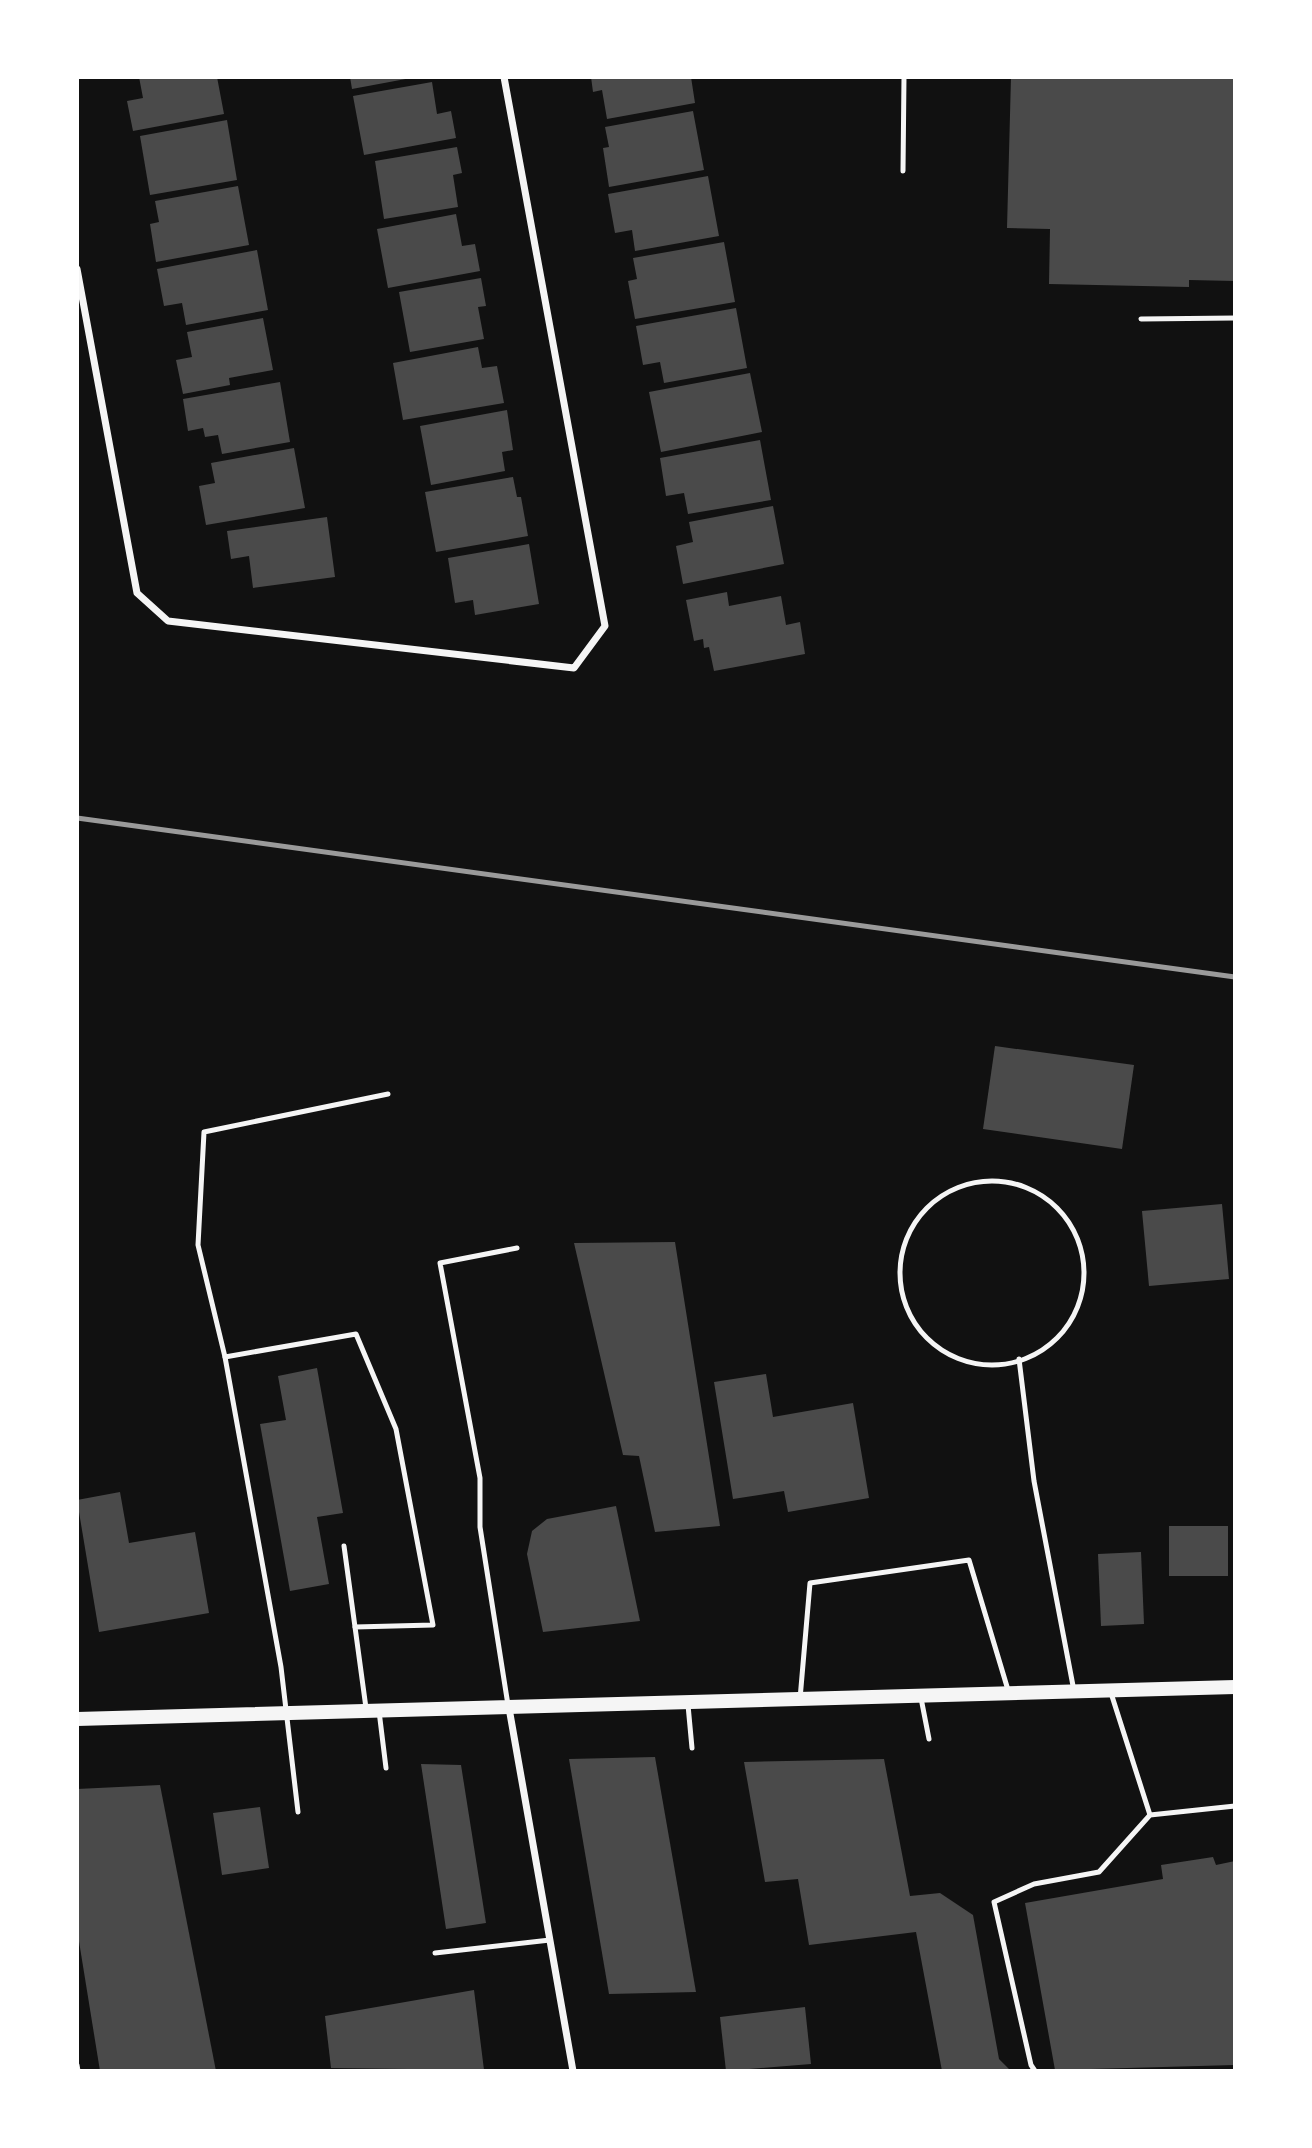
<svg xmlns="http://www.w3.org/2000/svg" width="1312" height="2148" font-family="Manrope,sans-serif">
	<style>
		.building { fill: #4a4a4a }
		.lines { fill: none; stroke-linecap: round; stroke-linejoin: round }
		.service { stroke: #f5f5f5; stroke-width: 5 }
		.minor { stroke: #f5f5f5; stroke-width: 7 }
		.secondary { stroke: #f5f5f5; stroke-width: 14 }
		.rail { stroke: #9a9a9a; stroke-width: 5 }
	</style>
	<rect width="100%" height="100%" fill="#111"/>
	<!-- building -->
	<g class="building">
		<path d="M139 77H217L224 114 133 131 127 101 143 98Z"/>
		<path d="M350 77H411V78L352 89Z"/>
		<path d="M591 77H691L695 103 607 119 602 90 593 92Z"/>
		<path d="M1011 77H1235V281L1189 280V287L1049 284 1050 229 1007 228Z"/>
		<path d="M432 82 437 114 451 111 456 138 364 155 353 96Z"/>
		<path d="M693 111 704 170 609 187 603 148 609 147 605 127Z"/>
		<path d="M227 120 237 180 150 195 140 136Z"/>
		<path d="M457 147 462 173 453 175 458 207 384 219 375 161Z"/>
		<path d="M708 176 719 236 635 251 632 230 615 233 608 194Z"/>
		<path d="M238 186 249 245 156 262 150 224 159 222 155 201Z"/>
		<path d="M456 214 462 246 475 244 480 271 388 288 377 229Z"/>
		<path d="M724 242 735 302 635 319 628 281 637 279 633 258Z"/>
		<path d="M257 250 268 310 186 325 182 303 164 306 157 269Z"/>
		<path d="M481 278 486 306 478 307 484 339 410 352 399 292Z"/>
		<path d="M736 308 747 368 664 383 660 362 643 365 636 326Z"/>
		<path d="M263 318 273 370 229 378 230 385 183 394 176 360 192 357 187 332Z"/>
		<path d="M478 347 482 368 497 366 504 403 403 420 393 363Z"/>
		<path d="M750 373 762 432 661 452 649 392Z"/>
		<path d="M280 382 290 442 222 454 218 435 205 437 203 428 188 431 183 399Z"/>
		<path d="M507 410 513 450 502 452 505 471 431 485 420 426Z"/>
		<path d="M760 440 771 500 688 514 684 493 666 496 660 458Z"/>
		<path d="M294 448 305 508 206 525 199 486 215 483 211 463Z"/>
		<path d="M513 477 517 497H521L528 536 436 552 425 492Z"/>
		<path d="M773 506 784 564 683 584 676 546 693 542 689 522Z"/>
		<path d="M327 517 335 577 253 588 249 556 231 559 227 531Z"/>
		<path d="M529 544 539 604 475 615 473 600 455 603 448 558Z"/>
		<path d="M727 592 729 606 781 596 786 625 800 622 805 654 714 671 709 647 704 648 703 639 694 641 686 600Z"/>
		<path d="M995 1046 1134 1065 1122 1149 983 1129Z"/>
		<path d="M1222 1204 1229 1279 1149 1286 1142 1211Z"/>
		<path d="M675 1242 720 1526 655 1532 639 1456 623 1455 574 1243Z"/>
		<path d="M317 1368 343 1513 317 1517 329 1584 290 1591 260 1424 286 1420 278 1376Z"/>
		<path d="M766 1374 773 1417 853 1403 869 1498 788 1512 784 1491 733 1499 714 1382Z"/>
		<path d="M120 1492 129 1543 195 1532 209 1613 99 1632 77 1500Z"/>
		<path d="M616 1506 640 1621 543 1632 527 1554 532 1531 547 1519Z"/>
		<rect x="1169" y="1526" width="59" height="50"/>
		<path d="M1141 1552 1144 1624 1101 1626 1098 1554Z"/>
		<path d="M655 1757 696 1992 609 1994 569 1759Z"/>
		<path d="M884 1759 910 1896 940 1893 973 1915 999 2059 1011 2071H942L916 1932 809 1945 798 1879 765 1882 744 1762Z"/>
		<path d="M421 1764 461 1765 486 1923 446 1929Z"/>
		<path d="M160 1785 216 2071H100L77 1929V1789Z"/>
		<path d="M260 1807 269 1868 222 1875 213 1813Z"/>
		<path d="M1213 1857 1216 1865 1235 1861V2065L1055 2070 1025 1903 1163 1879 1161 1865Z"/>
		<path d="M474 1990 484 2070 331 2068 325 2016Z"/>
		<path d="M805 2007 811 2064 726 2071 720 2017Z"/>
	</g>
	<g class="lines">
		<!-- service -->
		<g class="service">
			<path d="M903 171 904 77"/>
			<path d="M1141 319 1235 318"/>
			<circle cx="992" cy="1273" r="92"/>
			<path d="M225 1357 356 1334 396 1429 433 1625 355 1627 366 1708"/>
			<path d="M1019 1359 1034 1481 1074 1691"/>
			<path d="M344 1546 355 1627"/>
			<path d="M1111 1693 1150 1815"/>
			<path d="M921 1698 929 1739"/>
			<path d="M800 1699 810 1583 969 1560 1008 1690"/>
			<path d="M508 1705 480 1527V1478L440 1263 517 1248"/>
			<path d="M688 1705 692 1748"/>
			<path d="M379 1711 386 1768"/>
			<path d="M298 1812 281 1667 225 1357 198 1245 204 1132 388 1094"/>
			<path d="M435 1953 550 1940"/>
			<path d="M77 2065 78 2071"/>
			<path d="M1035 2071 1031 2065 994 1902 1034 1884 1099 1872 1150 1815 1235 1806"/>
		</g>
		<!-- minor -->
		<g class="minor">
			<path d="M77 269 137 593 168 621 574 668 605 626 504 77"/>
			<path d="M509 1708 573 2071"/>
		</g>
		<!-- secondary -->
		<path class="secondary" d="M77 1719 1235 1687"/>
		<!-- rail -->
		<path class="rail" d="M77 818 1235 977"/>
	</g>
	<!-- border -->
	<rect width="1312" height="2148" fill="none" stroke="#ffffff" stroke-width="158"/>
</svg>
